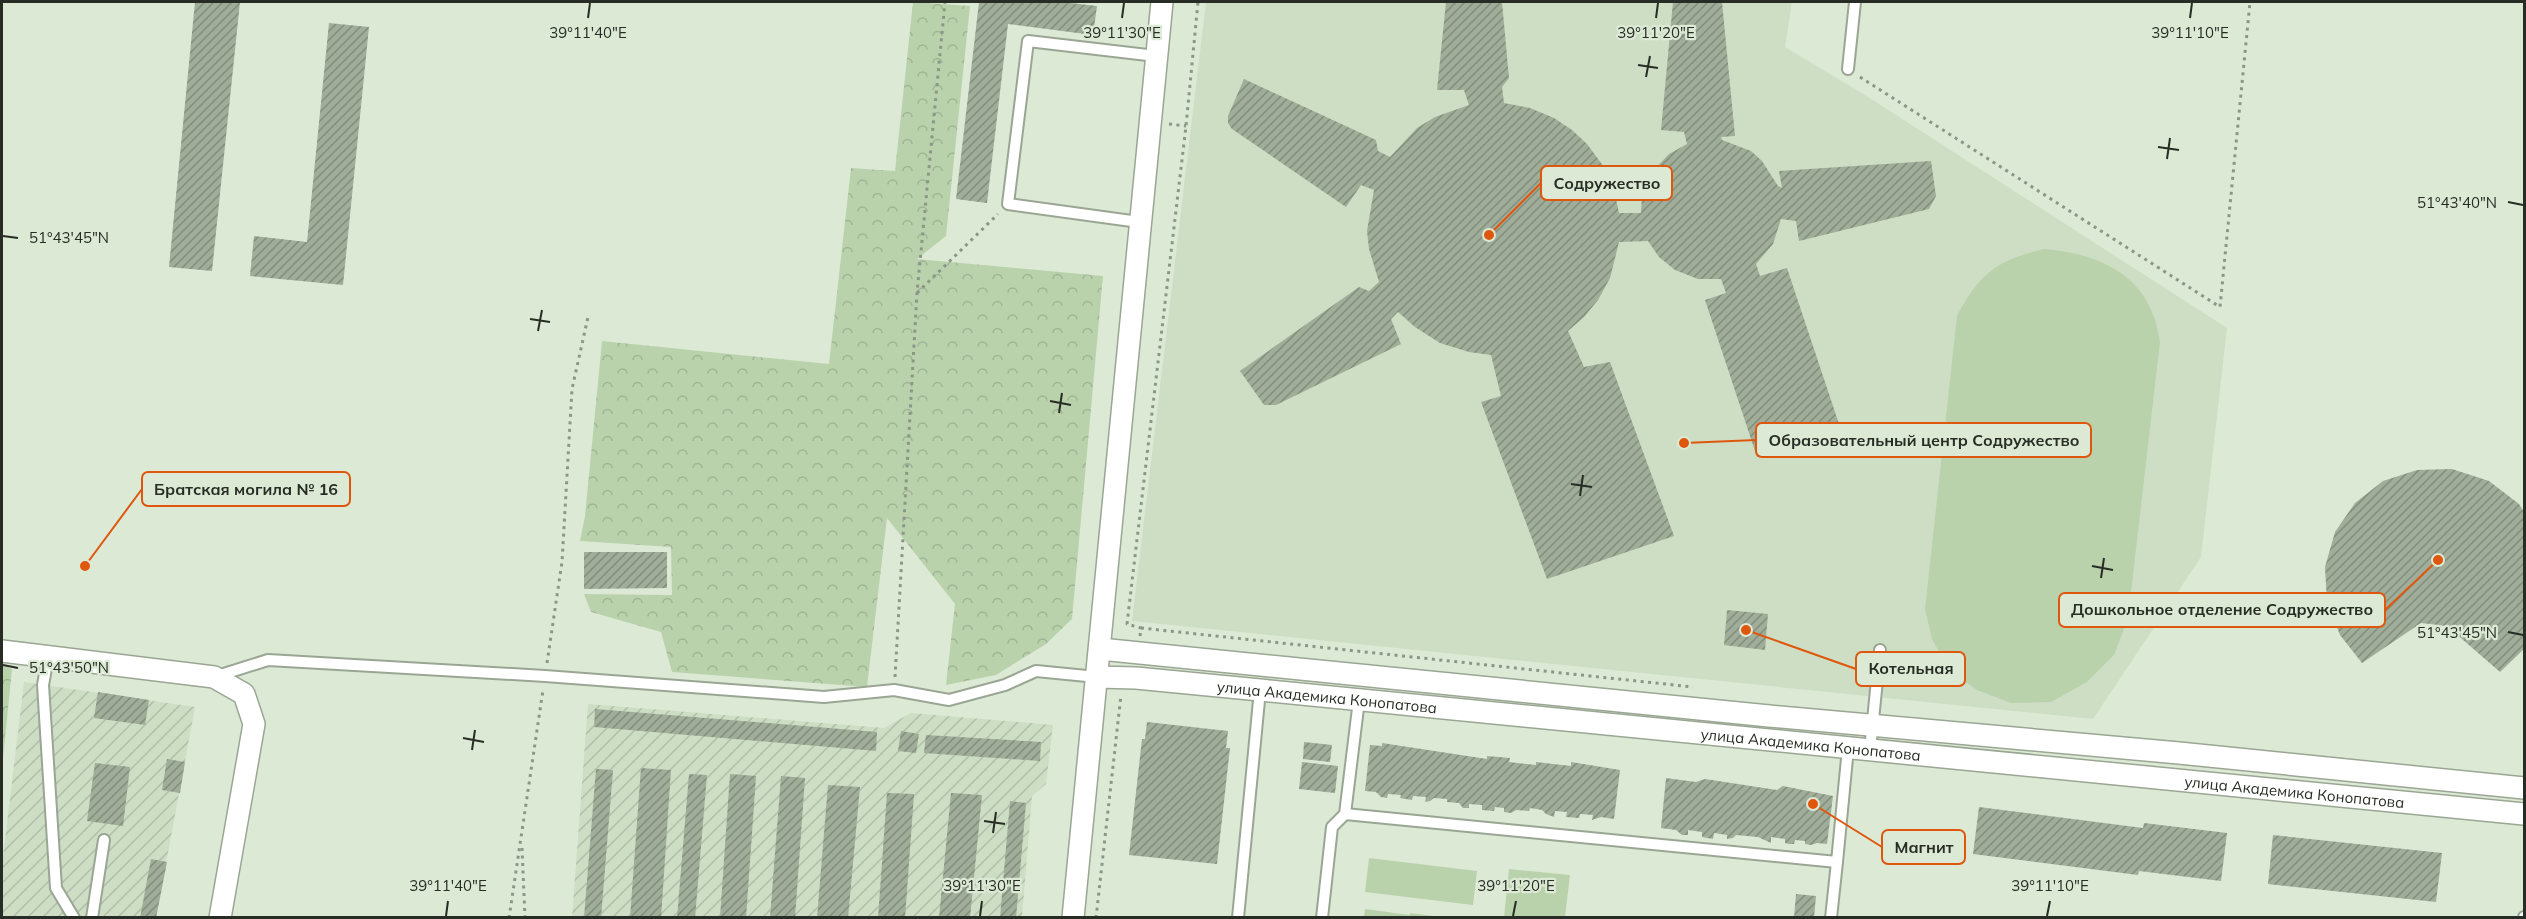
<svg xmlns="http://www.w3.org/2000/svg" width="2526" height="919" font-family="Mulish,sans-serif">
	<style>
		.built { fill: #cddec4 }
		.industrial { fill: url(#industrial-furrows) }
		.forest { fill: url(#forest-crowns) }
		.park { fill: #bad2ac }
		.building { fill: url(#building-hatch) }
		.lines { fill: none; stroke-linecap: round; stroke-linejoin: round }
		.lane-casing { stroke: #9aa693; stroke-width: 14 }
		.street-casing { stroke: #9aa693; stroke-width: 24 }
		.path { stroke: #8c9687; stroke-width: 3; stroke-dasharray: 3 4.5; stroke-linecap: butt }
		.lane { stroke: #fff; stroke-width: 10 }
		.street { stroke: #fff; stroke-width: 21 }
		.ticks { fill: none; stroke: #272c24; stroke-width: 2 }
		.labels { text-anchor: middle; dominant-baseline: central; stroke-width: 4.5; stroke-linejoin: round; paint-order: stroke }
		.street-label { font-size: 15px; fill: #272c24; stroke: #dcead5 }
		.ticks-label { font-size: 15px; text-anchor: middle; fill: #272c24; stroke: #dcead5; stroke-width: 4.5; stroke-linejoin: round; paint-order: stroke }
		.leader { fill: none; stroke: #de570d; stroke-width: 2 }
		.callout-dot { fill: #de570d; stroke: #dcead5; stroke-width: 2 }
		.callout { fill: #dcead5; stroke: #de570d; stroke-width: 2 }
		.callout-label { font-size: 16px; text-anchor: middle; font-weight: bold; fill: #272c24 }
	</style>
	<defs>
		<pattern id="industrial-furrows" width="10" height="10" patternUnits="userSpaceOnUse" patternTransform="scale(1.5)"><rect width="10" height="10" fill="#cddec4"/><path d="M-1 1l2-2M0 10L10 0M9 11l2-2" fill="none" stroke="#b0bfa8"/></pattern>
		<pattern id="forest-crowns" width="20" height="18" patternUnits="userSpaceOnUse" patternTransform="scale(1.5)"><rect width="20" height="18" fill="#bad2ac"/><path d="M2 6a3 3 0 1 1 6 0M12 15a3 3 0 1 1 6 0" fill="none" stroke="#a0b494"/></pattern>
		<pattern id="building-hatch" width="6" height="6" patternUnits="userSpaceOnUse" patternTransform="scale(1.5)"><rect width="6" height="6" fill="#a0ad99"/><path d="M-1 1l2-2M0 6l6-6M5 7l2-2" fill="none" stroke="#828d7d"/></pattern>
	</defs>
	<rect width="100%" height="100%" fill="#dcead5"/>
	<!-- built -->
	<path class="built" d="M1206 2H1792L1785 47 1865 95 2227 328 2201 557 2093 719 1132 621Z"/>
	<!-- industrial -->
	<g class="industrial">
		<path d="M24 682 195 707 156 917 2 918V865Z"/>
		<path d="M588 704 884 728 911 713 1053 725 1046 784 1032 796 1022 917 572 918Z"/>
	</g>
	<!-- forest -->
	<g class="forest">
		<path d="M913 2 970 6 946 236 917 259 1103 276 1072 619 1046 644 996 675 946 685 955 604 887 518 867 687 672 672 661 632 591 612 584 594 672 595 671 547 580 541 585 516 602 341 829 364 851 168 895 171Z"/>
		<path d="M2 665 12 669 2 769Z"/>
	</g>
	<!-- park -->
	<g class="park">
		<path d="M2044 249C2088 252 2137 269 2153 315 2157 323 2158 333 2160 342L2128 618 2114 655 2087 682 2051 702 2011 703 1977 690 1949 670 1932 639 1925 609 1957 316C1979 274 1997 260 2044 249Z"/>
		<path d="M1369 858 1477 871 1473 905 1365 892Z"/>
		<path d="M1509 869 1570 875 1565 917H1504Z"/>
		<path d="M1365 909 1410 915V913L1442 917H1364Z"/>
	</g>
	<!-- building -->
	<g class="building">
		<path d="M195 2H240L212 271 169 267Z"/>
		<path d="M979 2H1062L1097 6 1093 35 1008 24 987 203 956 199Z"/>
		<path d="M1446 2H1502L1509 78 1502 87 1504 103 1530 108 1554 118 1572 130 1587 144 1604 167 1614 190 1619 213H1641L1642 195 1653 171 1669 154 1687 144 1684 132 1661 130 1673 2H1722L1735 136 1721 137 1722 140 1751 151 1762 161 1778 186 1782 188 1779 171 1931 161 1936 196 1929 209 1799 241 1796 221 1781 219 1773 244 1756 264 1760 276 1787 268 1841 430 1757 457 1705 300 1726 293 1721 279H1698L1675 270 1659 257 1648 241 1619 242 1610 278 1598 300 1584 317 1568 331 1584 367 1610 362 1674 536 1547 579 1481 402 1501 396 1491 355 1469 352 1440 343 1415 327 1398 312 1391 319 1401 344 1276 405H1264L1240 371 1359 287 1369 291 1379 282 1369 249 1367 231 1374 190 1361 185 1346 207 1232 129 1228 123V116L1244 79 1376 140 1378 151 1390 157 1417 128 1435 117 1469 105 1464 90H1437Z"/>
		<path d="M329 23 369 27 343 285 250 276 254 236 307 242Z"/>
		<path d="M2452 469 2489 481 2519 504 2524 512V649L2500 672 2447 626 2421 623 2362 663 2340 635 2327 602 2325 567 2335 532 2355 503 2383 481 2417 470Z"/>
		<path d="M584 552H667V588L584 589Z"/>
		<path d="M1727 610 1768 614 1765 650 1724 645Z"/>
		<path d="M98 692 149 700 145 725 94 718Z"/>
		<path d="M595 709 877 732 876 751 594 727Z"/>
		<path d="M1147 722 1228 731 1226 748H1230L1217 864 1129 855 1142 739H1145Z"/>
		<path d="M901 731 919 734 916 753 898 751Z"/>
		<path d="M926 735 1041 742 1040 761 924 753Z"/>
		<path d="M1304 742 1332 745 1330 762 1303 759Z"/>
		<path d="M1382 743 1487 759V756L1510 758 1509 762 1536 765V762L1571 766V762L1620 770 1614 819 1601 817 1592 820 1593 815 1580 814 1579 818 1566 817 1567 812 1555 811 1554 817 1546 814 1542 810 1530 808 1529 811 1516 810 1511 813 1504 812V808L1495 807 1494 811 1482 810V805L1469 804V808H1463L1459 803 1447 802V799L1434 798 1430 801 1425 802 1426 797 1413 796 1412 800 1400 798 1401 795 1388 794 1387 798 1381 797 1376 792 1365 791 1370 745 1382 746Z"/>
		<path d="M167 759 185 762 180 793 162 790Z"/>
		<path d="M1302 762 1338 766 1335 793 1299 789Z"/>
		<path d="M95 763 130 767 123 826 87 821Z"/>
		<path d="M641 768 671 770 661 918H630Z"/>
		<path d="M596 769 613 770 601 918H584Z"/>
		<path d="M689 774 707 775 695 918H677Z"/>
		<path d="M730 774 756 776 746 918H720Z"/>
		<path d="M781 776 805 778 795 918H770Z"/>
		<path d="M1666 778 1696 782 1705 779 1777 790 1783 786 1833 796 1827 844 1817 843 1811 845 1805 844V841L1795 840 1794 844H1789L1785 843V839L1771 837V843L1758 837 1736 835 1733 838 1727 839V835L1714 833 1713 839 1702 837V832L1688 830V835H1682L1676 830 1661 828Z"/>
		<path d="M828 785 860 787 848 918H817Z"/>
		<path d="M887 793 914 794 905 918H878Z"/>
		<path d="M951 793 982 795 970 918H939Z"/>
		<path d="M1010 801 1026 803 1016 918H1000Z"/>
		<path d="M1979 807 2143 828 2144 823 2227 833 2221 881 2139 871 2138 875 1973 854Z"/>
		<path d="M2273 835 2442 853 2436 902 2268 884Z"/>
		<path d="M151 859 167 862 156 918H140Z"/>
		<path d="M1796 894 1816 896 1814 918H1794Z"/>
	</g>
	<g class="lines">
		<defs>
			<g id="lane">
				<path d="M1848 69 1855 2"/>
				<path d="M1139 222 1008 204 1028 41 1156 56"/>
				<path d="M48 657 43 685 56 888 74 918"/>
				<path d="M214 677 268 660 545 676 824 697 894 690 949 700 1005 685 1036 671 1097 677"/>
				<path d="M1870 750 1880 650"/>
				<path d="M1345 814 1837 862 1848 748"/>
				<path d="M92 918 104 840"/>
				<path d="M1238 918 1260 690"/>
				<path d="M1322 918 1332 827 1345 814 1359 700"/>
				<path d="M1831 918 1837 862"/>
				<path d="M2524 918V917"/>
			</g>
			<g id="street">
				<path d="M1100 649 1769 716 2179 753 2524 788"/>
				<path d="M2 651 214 677 244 694 254 724 220 918"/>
				<path id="s1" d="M1097 677 1136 678 1260 690 2524 814"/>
				<path d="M1073 918 1162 2"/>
			</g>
		</defs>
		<!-- lane casing -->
		<use href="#lane" class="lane-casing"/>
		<!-- street casing -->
		<use href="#street" class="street-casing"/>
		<!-- path -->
		<g class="path">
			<path d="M1860 77 2220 307 2250 2"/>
			<path d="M1169 124 1186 126"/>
			<path d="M917 293 998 214"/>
			<path d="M1141 628 1693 687"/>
			<path d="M1140 636 1141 628 1127 624 1186 126 1198 2"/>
			<path d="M547 663 562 562 572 389 588 317"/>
			<path d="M895 677 917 293 945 2"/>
			<path d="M522 848 525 918"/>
			<path d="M509 918 543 690"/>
			<path d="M1096 918 1121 695"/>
		</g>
		<!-- lane -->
		<use href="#lane" class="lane"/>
		<!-- street -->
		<use href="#street" class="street"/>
	</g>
	<!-- ticks -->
	<path class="ticks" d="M588 18 590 3M1122 18 1124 3M1656 18 1658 3M2190 18 2192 3M1638 65 1658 68M1646 77 1650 56M2158 147 2179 150M2167 159 2170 138M2508 202 2523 205M3 236 18 238M530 319 550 322M538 331 542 310M1050 401 1071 405M1059 413 1062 393M1571 484 1592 487M1580 496 1583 475M2092 566 2113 570M2101 578 2104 558M2508 632 2523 635M3 665 18 668M463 738 484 742M472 750 475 730M984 821 1005 824M993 833 996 812M446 916 448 901M980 916 982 901M1513 916 1516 901M2047 916 2050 901"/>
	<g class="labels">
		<!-- street labels -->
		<g class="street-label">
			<text stroke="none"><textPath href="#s1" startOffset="231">улица Академика Конопатова</textPath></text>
			<text stroke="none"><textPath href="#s1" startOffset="717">улица Академика Конопатова</textPath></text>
			<text stroke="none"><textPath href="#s1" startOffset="1203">улица Академика Конопатова</textPath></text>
		</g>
	</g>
	<g class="ticks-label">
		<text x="588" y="38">39°11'40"E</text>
		<text x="1122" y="38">39°11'30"E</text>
		<text x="1656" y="38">39°11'20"E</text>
		<text x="2190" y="38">39°11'10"E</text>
		<text x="2457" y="208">51°43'40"N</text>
		<text x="69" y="243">51°43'45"N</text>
		<text x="2457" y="638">51°43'45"N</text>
		<text x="69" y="673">51°43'50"N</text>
		<text x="448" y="891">39°11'40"E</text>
		<text x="982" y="891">39°11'30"E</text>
		<text x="1516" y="891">39°11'20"E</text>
		<text x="2050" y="891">39°11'10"E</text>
	</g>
	<!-- callouts -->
	<path class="leader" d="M1489 235L1541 183M1684 443L1756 440M85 566L142 489M2438 560L2385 610M1746 630L1856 669M1813 804L1882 847"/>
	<g class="callout-dot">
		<circle cx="1489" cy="235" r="6"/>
		<circle cx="1684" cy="443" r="6"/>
		<circle cx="85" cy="566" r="6"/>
		<circle cx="2438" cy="560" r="6"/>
		<circle cx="1746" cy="630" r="6"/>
		<circle cx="1813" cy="804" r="6"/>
	</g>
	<g class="callout">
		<rect x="1541" y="166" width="131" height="34" rx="6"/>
		<rect x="1756" y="423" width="335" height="34" rx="6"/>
		<rect x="142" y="472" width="208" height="34" rx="6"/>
		<rect x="2059" y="593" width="326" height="34" rx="6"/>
		<rect x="1856" y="652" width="109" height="34" rx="6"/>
		<rect x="1882" y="830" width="83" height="34" rx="6"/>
	</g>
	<g class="callout-label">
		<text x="1607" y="189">Содружество</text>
		<text x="1924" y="446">Образовательный центр Содружество</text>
		<text x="246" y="495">Братская могила № 16</text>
		<text x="2222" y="615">Дошкольное отделение Содружество</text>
		<text x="1911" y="674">Котельная</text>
		<text x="1924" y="853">Магнит</text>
	</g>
	<!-- border -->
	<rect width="2526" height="919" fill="none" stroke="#272c24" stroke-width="6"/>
</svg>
